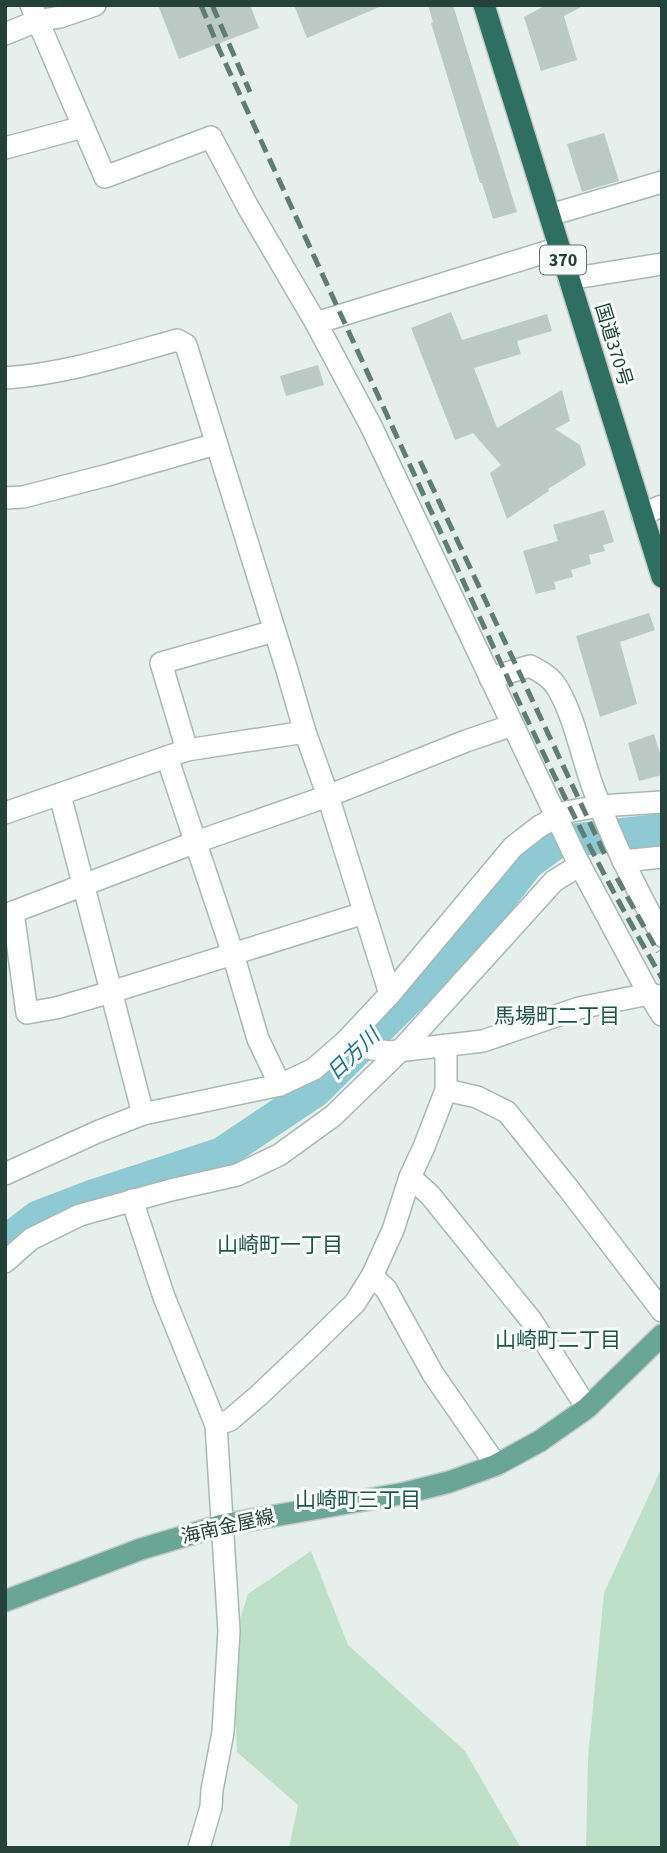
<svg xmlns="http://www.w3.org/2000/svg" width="667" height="1853" font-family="'Source Sans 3','Noto Sans JP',sans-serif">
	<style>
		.green { fill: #bfe0c8 }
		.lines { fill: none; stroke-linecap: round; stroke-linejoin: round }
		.river { stroke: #8ec9d4; stroke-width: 33 }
		.building { fill: #bbcac4 }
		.minor-casing { stroke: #a8b8b2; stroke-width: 24 }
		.major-casing { stroke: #c2cac8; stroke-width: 24 }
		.highway-casing { stroke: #c2cac8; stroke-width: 24 }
		.minor { stroke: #fff; stroke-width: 21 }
		.major { stroke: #6aa596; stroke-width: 21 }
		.highway { stroke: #2f6f62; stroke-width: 21 }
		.rail { stroke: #5f7d75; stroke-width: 5; stroke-dasharray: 14 7; stroke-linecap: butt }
		.labels { text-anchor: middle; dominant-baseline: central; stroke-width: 6; stroke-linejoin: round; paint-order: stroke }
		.shield { fill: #f7fbf9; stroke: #637a73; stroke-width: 2 }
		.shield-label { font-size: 18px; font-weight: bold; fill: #24423a }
		.street-label { font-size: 19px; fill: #24423a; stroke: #f7fbf9 }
		.neighbourhood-label { font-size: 21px; fill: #1f5548; stroke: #f7fbf9 }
		.water-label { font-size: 21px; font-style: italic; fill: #1c6f80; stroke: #f7fbf9 }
	</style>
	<rect width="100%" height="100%" fill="#e6efeb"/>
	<!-- green -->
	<g class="green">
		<path d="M662 1467V1848H586L588 1758 604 1593Z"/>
		<path d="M311 1551 348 1645 465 1751 521 1848H289L298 1805 237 1752 233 1641 248 1594Z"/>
	</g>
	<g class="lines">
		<!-- river -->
		<path class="river" d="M5 1242 38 1217 93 1196 221 1154 315 1091 467 941 528 863 557 842 662 830"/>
	</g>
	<!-- building -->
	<g class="building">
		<path d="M158 5H250L259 28 179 59Z"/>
		<path d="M294 5H384L307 38Z"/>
		<path d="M428 5H453L517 212 493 219 482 183H480L431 23 433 22Z"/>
		<path d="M546 5H585L564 16 577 60 541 71 524 17Z"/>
		<path d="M604 133 619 181 582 192 567 144Z"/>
		<path d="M451 312 462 340 547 314 552 331 517 341 521 354 474 368 497 428 562 390 570 421 555 429 580 445 586 465 548 489 549 491 507 519 490 473 501 465 473 433 455 440 411 328Z"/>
		<path d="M318 365 324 385 286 396 280 376Z"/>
		<path d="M604 510 614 542 603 545 605 551 589 555 591 564 571 570 573 577 554 582 556 589 536 594 523 551 558 541 553 525Z"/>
		<path d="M649 613 655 630 620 642 637 704 600 717 576 636Z"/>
		<path d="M654 734 662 760V775L639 781 628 743Z"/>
	</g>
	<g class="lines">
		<defs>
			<g id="minor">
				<path d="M31 5 105 177 211 137 248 207 316 323 371 426 576 858 649 994 662 1015"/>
				<path d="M5 34 37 21 60 17 95 5"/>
				<path d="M5 148 83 127"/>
				<path d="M550 215 662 182"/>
				<path d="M569 279 662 264"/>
				<path d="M316 323 559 248"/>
				<path d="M5 378C64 374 120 356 177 340L186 345 286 667 305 732 328 796 390 994 346 1041 314 1069 280 1085 143 1114 97 1132 5 1174"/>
				<path d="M5 498 23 497 108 475 216 444"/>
				<path d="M642 514 662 506"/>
				<path d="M490 678 530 666C542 672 552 678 558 689 575 718 582 759 594 790 612 841 636 889 662 936"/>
				<path d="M187 750 161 663 274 631"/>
				<path d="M167 757 233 954 258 1039 280 1085"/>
				<path d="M60 795 143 1114"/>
				<path d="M5 813 187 750 305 732"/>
				<path d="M623 861 662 857"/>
				<path d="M364 913 111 992 56 1008 27 1013 13 912 196 842 328 796 466 741 513 725"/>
				<path d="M390 994 513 847 540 826 566 812 600 806 662 802"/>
				<path d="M346 1041 355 1046 389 1052 483 1041 579 1008 649 994 660 996"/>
				<path d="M446 1090 477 1097 507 1112 568 1188 662 1311"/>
				<path d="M410 1177 430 1195 531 1320 587 1408"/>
				<path d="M132 1200 164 1297 216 1425 229 1631 223 1732 212 1790 211 1807 199 1848"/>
				<path d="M5 1262 31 1239 80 1215 171 1190 237 1175 279 1155 333 1116 400 1051 554 881 580 865"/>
				<path d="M372 1276 386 1289 433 1374 496 1465"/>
				<path d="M216 1425 230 1420 258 1396 310 1347 355 1303 372 1276 393 1230 410 1177 424 1147 446 1090V1045"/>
			</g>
			<path id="major" d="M5 1601 141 1549 222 1525 405 1493 449 1482 496 1465 540 1441 587 1408 662 1335"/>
			<path id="highway" d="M484 5 662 577"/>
		</defs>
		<!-- minor casing -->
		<use href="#minor" class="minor-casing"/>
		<!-- major casing -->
		<use href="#major" class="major-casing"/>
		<!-- highway casing -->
		<use href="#highway" class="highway-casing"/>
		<!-- minor -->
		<use href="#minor" class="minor"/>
		<!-- major -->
		<use href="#major" class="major"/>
		<!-- highway -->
		<use href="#highway" class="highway"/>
		<!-- rail -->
		<g class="rail">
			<path d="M201 5 219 49C295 215 371 380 447 546 514 692 580 839 662 978"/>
			<path d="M212 5 250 92"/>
			<path d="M420 461 606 857"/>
			<path d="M617 878 658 952"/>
		</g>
	</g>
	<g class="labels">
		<!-- shield labels -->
		<rect class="shield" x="540" y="245.5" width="46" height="29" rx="5"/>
		<g class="shield-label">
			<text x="563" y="260">370</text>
		</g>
		<!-- street labels -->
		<g class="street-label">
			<text transform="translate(613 345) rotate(73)">国道370号</text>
			<text transform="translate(228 1527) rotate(-13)">海南金屋線</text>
		</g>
		<!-- neighbourhood labels -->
		<g class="neighbourhood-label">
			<text x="557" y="1016">馬場町二丁目</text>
			<text x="280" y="1245">山崎町一丁目</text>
			<text x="558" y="1340">山崎町二丁目</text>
			<text x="358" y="1500">山崎町三丁目</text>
		</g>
		<!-- water labels -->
		<g class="water-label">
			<text transform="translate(353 1054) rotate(-44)">日方川</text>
		</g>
	</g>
	<!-- border -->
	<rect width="667" height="1853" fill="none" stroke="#24423a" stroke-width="14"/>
</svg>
